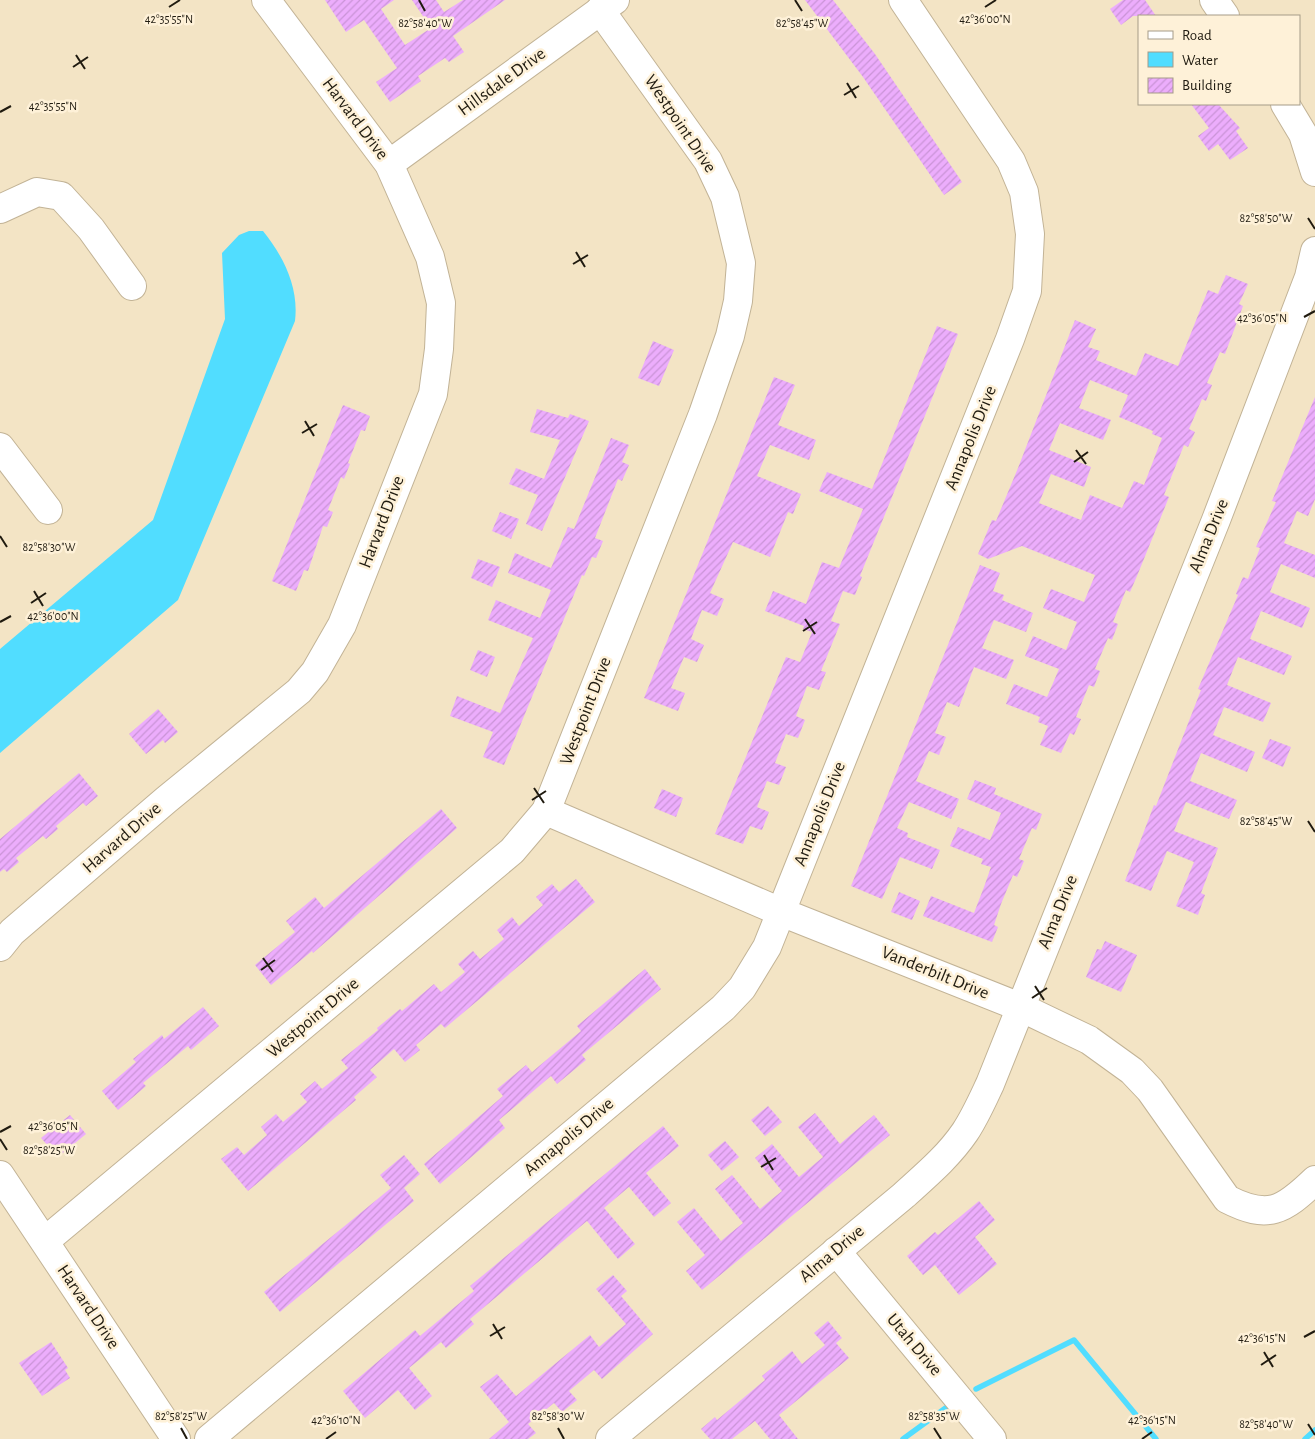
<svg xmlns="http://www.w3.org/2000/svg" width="1315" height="1439" font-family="'Alegreya Sans',sans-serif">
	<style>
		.water { fill: #51ddff }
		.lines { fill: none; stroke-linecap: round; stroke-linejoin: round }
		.stream { stroke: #51ddff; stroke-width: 5.5 }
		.building { fill: url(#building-hatch); fill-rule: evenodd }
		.minor-casing { stroke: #c2b396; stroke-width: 30 }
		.minor { stroke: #fff; stroke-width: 28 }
		.ticks { fill: none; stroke: #201b10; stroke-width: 2 }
		.labels { text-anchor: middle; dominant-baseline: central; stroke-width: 5; stroke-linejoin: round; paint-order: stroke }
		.street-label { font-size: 18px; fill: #201b10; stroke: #fef1d8 }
		.ticks-label { font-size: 12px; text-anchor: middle; fill: #201b10; stroke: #fef1d8; stroke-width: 5; stroke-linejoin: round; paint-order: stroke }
	</style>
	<defs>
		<pattern id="building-hatch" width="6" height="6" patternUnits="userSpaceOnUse" patternTransform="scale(1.25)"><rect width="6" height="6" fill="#ecadfc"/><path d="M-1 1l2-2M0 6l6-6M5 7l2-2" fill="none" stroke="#ca94d7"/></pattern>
	</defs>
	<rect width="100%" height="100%" fill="#f3e4c5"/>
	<!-- water -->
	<path class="water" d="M249 231H263C284 257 299 288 295 321L178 600 0 753V649L153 520 225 319 222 253 239 235Z"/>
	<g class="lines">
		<!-- stream -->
		<g class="stream">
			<path d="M976 1389 1074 1340 1156 1439"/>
			<path d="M903 1439 947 1407"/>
			<path d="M1305 1439 1315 1430"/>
		</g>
	</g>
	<!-- building -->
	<g class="building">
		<path d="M325 0H394L381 9 405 45 431 28 412 0H436L444 12 463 0H505L453 36 464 52 449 62 445 58 418 76 421 81 390 102 376 82 397 68 364 20 346 32Z"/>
		<path d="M805 0H833L875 54 962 182 944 195 863 77Z"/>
		<path d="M1123 0H1145L1156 16H1133L1121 25 1110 9Z"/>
		<path d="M1191 104H1218L1240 128 1236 131 1248 148 1230 160 1218 144 1209 151 1198 136 1209 128Z"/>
		<path d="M1226 275 1248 284 1239 304 1243 306 1225 354 1220 352 1207 383 1212 385 1206 401 1202 399 1189 429 1195 432 1188 447 1184 445 1164 495 1169 497 1137 576 1130 592 1126 590 1113 622 1118 624 1112 640 1108 638 1095 669 1100 671 1094 687 1089 685 1076 717 1081 719 1074 735 1070 733 1061 753 1040 745 1048 726 1038 722 1040 717 1006 704 1014 684 1047 697 1059 669 1025 656 1033 636 1066 650 1077 622 1043 608 1051 589 1084 602 1095 575 1022 546 988 559 978 554 992 520 996 521 1018 468 1075 320 1096 329 1088 347 1100 351 1096 360 1136 376 1145 353 1178 366 1208 290 1218 294ZM1090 380 1128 395 1119 417 1153 431 1152 434 1162 438 1144 485 1134 481 1122 508 1090 495 1081 520 1039 503 1051 474 1084 487 1091 467 1049 450 1060 423 1103 440 1111 420 1079 408Z"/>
		<path d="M937 326 958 334 860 576 862 577 855 595 843 591 831 621 840 624 821 671 826 672 819 690 807 686 796 716 805 720 798 738 786 734 775 763 786 767 779 785 767 781 757 807 769 812 762 830 750 826 743 844 715 834 786 657 800 662 812 632 803 629 804 626 765 611 773 591 806 604 822 562 839 568 863 509 819 491 827 472 872 489Z"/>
		<path d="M653 341 674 350 659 386 638 378Z"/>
		<path d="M774 377 795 385 778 425 816 440 809 460 770 445 757 476 801 494 793 514 788 512 770 557 733 542 710 593 724 599 717 616 702 610 691 639 704 645 697 662 684 657 671 688 685 693 678 711 644 698Z"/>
		<path d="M1315 397V499L1308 516 1297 511 1284 543 1315 555V578L1281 564 1270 592 1310 608 1302 628 1261 611 1250 639 1292 656 1284 675 1238 657 1227 685 1271 703 1263 722 1224 707 1213 735 1255 752 1247 772 1201 753 1190 781 1237 800 1229 819 1186 802 1174 831 1218 848 1201 893 1205 895 1198 915 1176 906 1194 862 1167 851 1151 891 1125 881 1154 805 1156 806 1201 690 1198 689 1238 595 1236 594 1243 577 1248 579 1260 548 1256 547 1276 502 1272 501Z"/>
		<path d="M343 405 370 416 365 431 361 430 348 463 350 464 344 479 341 477 328 510 333 512 327 527 323 526 308 571 304 570 296 591 272 581Z"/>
		<path d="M537 409 568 418 570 414 589 421 542 531 526 524 538 495 509 484 516 468 544 479 560 440 530 432Z"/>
		<path d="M611 438 629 445 622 462 629 465 622 481 618 479 595 538 603 541 596 558 592 557 584 576 582 575 504 765 483 757 493 732 450 716 457 696 500 713 533 638 488 620 496 600 540 618 551 590 508 573 515 553 551 568 568 527 574 529Z"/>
		<path d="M500 512 519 519 511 539 492 531Z"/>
		<path d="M478 559 500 567 492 587 471 578Z"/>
		<path d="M980 565 1000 573 993 591 1004 595 1002 600 1033 613 1026 632 994 620 982 648 1014 660 1006 679 974 667 959 707 947 702 935 733 946 737 939 755 929 751 916 781 959 799 951 819 909 802 897 828 908 833 907 837 940 850 932 869 900 857 882 899 851 886Z"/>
		<path d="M478 650 495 657 487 677 470 670Z"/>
		<path d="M158 709 178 732 165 743 163 740 146 754 129 734Z"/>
		<path d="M1270 739 1291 747 1283 767 1262 758Z"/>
		<path d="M79 773 98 796 86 806 83 803 56 826 58 829 46 839 43 836 16 858 19 862 7 872 4 869 0 872V839Z"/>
		<path d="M975 780 996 788 994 794 1042 814 1036 830 1032 828 1019 859 1024 861 1017 877 1013 875 1001 904 994 925 998 927 992 942 923 916 931 896 974 913 984 887 991 867 981 864 983 859 950 846 958 827 990 840 1001 813 967 799Z"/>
		<path d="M662 789 683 798 676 817 654 808Z"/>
		<path d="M441 809 457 828 313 953 312 951 271 985 255 965 295 932 286 921 315 897 324 908Z"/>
		<path d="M576 879 595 902 445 1028 441 1024 416 1045 420 1050 405 1062 394 1049 370 1070 377 1077 354 1097 356 1100 248 1191 221 1159 237 1147 244 1155 267 1135 261 1127 276 1114 283 1122 307 1102 300 1094 315 1081 322 1089 348 1068 341 1060 378 1030 377 1028 400 1009 402 1011 434 984 441 992 465 972 458 964 473 951 480 959 504 939 497 930 512 917 519 926 543 905 536 897 552 884 559 892Z"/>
		<path d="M899 892 920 901 912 920 891 912Z"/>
		<path d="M1105 941 1137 955 1121 992 1086 977 1097 949 1101 950Z"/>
		<path d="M645 969 661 989 582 1055 586 1060 557 1084 551 1076 499 1120 505 1128 440 1184 424 1164 503 1096 497 1089 526 1065 532 1072 581 1031 577 1026Z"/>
		<path d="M203 1007 219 1026 191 1050 188 1046 143 1083 146 1086 118 1110 102 1091 136 1062 133 1059 162 1035 164 1039Z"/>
		<path d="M768 1106 782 1122 765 1136 751 1120Z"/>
		<path d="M815 1113 840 1144 874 1115 890 1135 702 1290 686 1271 705 1255 677 1222 694 1208 721 1241 743 1223 715 1189 732 1175 760 1209 782 1191 755 1158 772 1144 799 1177 823 1157 798 1127Z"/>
		<path d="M70 1115 86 1134 58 1157 41 1138Z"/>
		<path d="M663 1126 679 1146 646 1173 671 1203 654 1217 629 1187 604 1208 635 1244 618 1259 587 1221 470 1319 474 1324 446 1348 441 1342 409 1368 432 1396 415 1410 398 1390 365 1418 343 1391 415 1330 420 1336 474 1291 470 1286Z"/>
		<path d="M725 1141 739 1157 722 1171 708 1155Z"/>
		<path d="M404 1155 420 1174 404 1188 414 1201 280 1312 264 1292 391 1188 380 1175Z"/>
		<path d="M979 1201 995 1220 975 1237 997 1264 959 1295 935 1265 923 1275 907 1256 935 1232 938 1235Z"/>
		<path d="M613 1275 627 1291 621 1296 653 1334 602 1379 594 1370 569 1391 577 1400 562 1412 554 1403 528 1424 536 1433 528 1439H489L509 1422 480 1387 497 1374 516 1396 590 1335 599 1347 626 1324 596 1289Z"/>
		<path d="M828 1321 842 1338 836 1343 849 1358 779 1415 798 1439H770L755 1421 732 1439H710L701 1429 715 1417 717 1420 765 1380 762 1376 792 1351 802 1364 825 1345 814 1333Z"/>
		<path d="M51 1342 68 1368 65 1370 70 1378 42 1396 19 1363Z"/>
	</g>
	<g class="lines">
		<defs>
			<g id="minor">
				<path d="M1214 0 1225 16"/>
				<path d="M1285 104 1303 134 1315 172"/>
				<path d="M389 164 615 0"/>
				<path d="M0 209 37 192 61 196 91 229 132 286"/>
				<path d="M0 447 48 510"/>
				<path d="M546 811 781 912 1020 1007 1089 1040 1132 1071 1150 1090 1227 1199C1268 1220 1283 1211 1315 1180"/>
				<path d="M0 947 12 932 166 800 299 691 315 672 342 625 433 394 439 349 441 303 430 257 389 164 266 0"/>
				<path d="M0 1175 176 1439"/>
				<path d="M45 1241 512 851 546 811 703 414 730 336 738 301 741 263 725 197 708 161 600 10"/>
				<path d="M836 1251 992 1439"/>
				<path d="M209 1439 723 1008 742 988 767 947 1010 339 1027 291 1030 234 1024 192 1011 161 903 0"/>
				<path d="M610 1439 903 1196C925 1176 948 1157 965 1132 975 1117 982 1101 990 1084L1216 520 1309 277 1315 251"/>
			</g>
		</defs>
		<!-- minor casing -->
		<use href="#minor" class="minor-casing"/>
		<!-- minor -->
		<use href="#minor" class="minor"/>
	</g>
	<!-- ticks -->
	<path class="ticks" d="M419 0 425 11M795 0 802 11M169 7 180 0M985 7 996 0M76 55 85 69M73 67 88 57M847 83 856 98M844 95 859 86M0 112 11 106M1308 218 1315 229M576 252 585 267M573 264 588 255M1304 317 1315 311M305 421 314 436M302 433 317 424M1076 450 1086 464M1074 462 1088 452M0 536 7 547M34 591 43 606M31 603 46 593M805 619 815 634M0 622 11 616M803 631 817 622M534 788 544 803M532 800 546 791M1308 821 1315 832M263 958 273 972M261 970 275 960M1035 986 1044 1000M1032 998 1047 988M0 1132 11 1126M0 1139 7 1150M764 1155 773 1170M761 1167 776 1158M493 1324 502 1339M490 1336 505 1327M1304 1337 1315 1331M1264 1352 1273 1367M1261 1365 1276 1355M1308 1424 1315 1435M181 1428 187 1439M558 1428 564 1439M934 1428 941 1439M326 1439 336 1432M1142 1439 1152 1432"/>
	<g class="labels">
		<!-- street labels -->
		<g class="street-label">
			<text transform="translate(502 82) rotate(-36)">Hillsdale Drive</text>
			<text transform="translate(355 119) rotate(53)">Harvard Drive</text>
			<text transform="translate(680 124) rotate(56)">Westpoint Drive</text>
			<text transform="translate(971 438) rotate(-68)">Annapolis Drive</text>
			<text transform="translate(382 522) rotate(-69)">Harvard Drive</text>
			<text transform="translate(1209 536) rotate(-68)">Alma Drive</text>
			<text transform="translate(586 711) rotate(-69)">Westpoint Drive</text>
			<text transform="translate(820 814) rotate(-68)">Annapolis Drive</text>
			<text transform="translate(122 838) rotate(-41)">Harvard Drive</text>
			<text transform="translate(1058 912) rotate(-68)">Alma Drive</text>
			<text transform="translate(935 973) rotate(22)">Vanderbilt Drive</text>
			<text transform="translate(313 1018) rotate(-40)">Westpoint Drive</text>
			<text transform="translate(569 1137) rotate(-40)">Annapolis Drive</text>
			<text transform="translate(832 1254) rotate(-40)">Alma Drive</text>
			<text transform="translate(88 1307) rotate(56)">Harvard Drive</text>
			<text transform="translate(914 1345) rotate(50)">Utah Drive</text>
		</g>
	</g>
	<g class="ticks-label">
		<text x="169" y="23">42°35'55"N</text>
		<text x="985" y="23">42°36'00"N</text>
		<text x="425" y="27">82°58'40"W</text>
		<text x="802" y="27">82°58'45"W</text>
		<text x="53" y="110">42°35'55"N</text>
		<text x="1266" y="222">82°58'50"W</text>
		<text x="1262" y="322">42°36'05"N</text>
		<text x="49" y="551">82°58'30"W</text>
		<text x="53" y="620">42°36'00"N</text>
		<text x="1266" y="825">82°58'45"W</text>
		<text x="53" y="1130">42°36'05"N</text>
		<text x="49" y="1154">82°58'25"W</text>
		<text x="1262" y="1342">42°36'15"N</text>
		<text x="181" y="1420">82°58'25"W</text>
		<text x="558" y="1420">82°58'30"W</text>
		<text x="934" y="1420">82°58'35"W</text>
		<text x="336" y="1424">42°36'10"N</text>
		<text x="1152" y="1424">42°36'15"N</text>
		<text x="1266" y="1428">82°58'40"W</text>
	</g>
	<!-- legend -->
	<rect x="1138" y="15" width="162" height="90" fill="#fef1d8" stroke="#a59b88"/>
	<rect x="1148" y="31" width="25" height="8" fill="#ffffff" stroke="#a59b88"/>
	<text x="1182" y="40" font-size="15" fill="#201b10">Road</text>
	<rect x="1148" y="52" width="25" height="15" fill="#51ddff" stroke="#a59b88"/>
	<text x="1182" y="65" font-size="15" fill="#201b10">Water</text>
	<rect x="1148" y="78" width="25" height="15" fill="url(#building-hatch)" stroke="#a59b88"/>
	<text x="1182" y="90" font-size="15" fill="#201b10">Building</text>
</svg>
